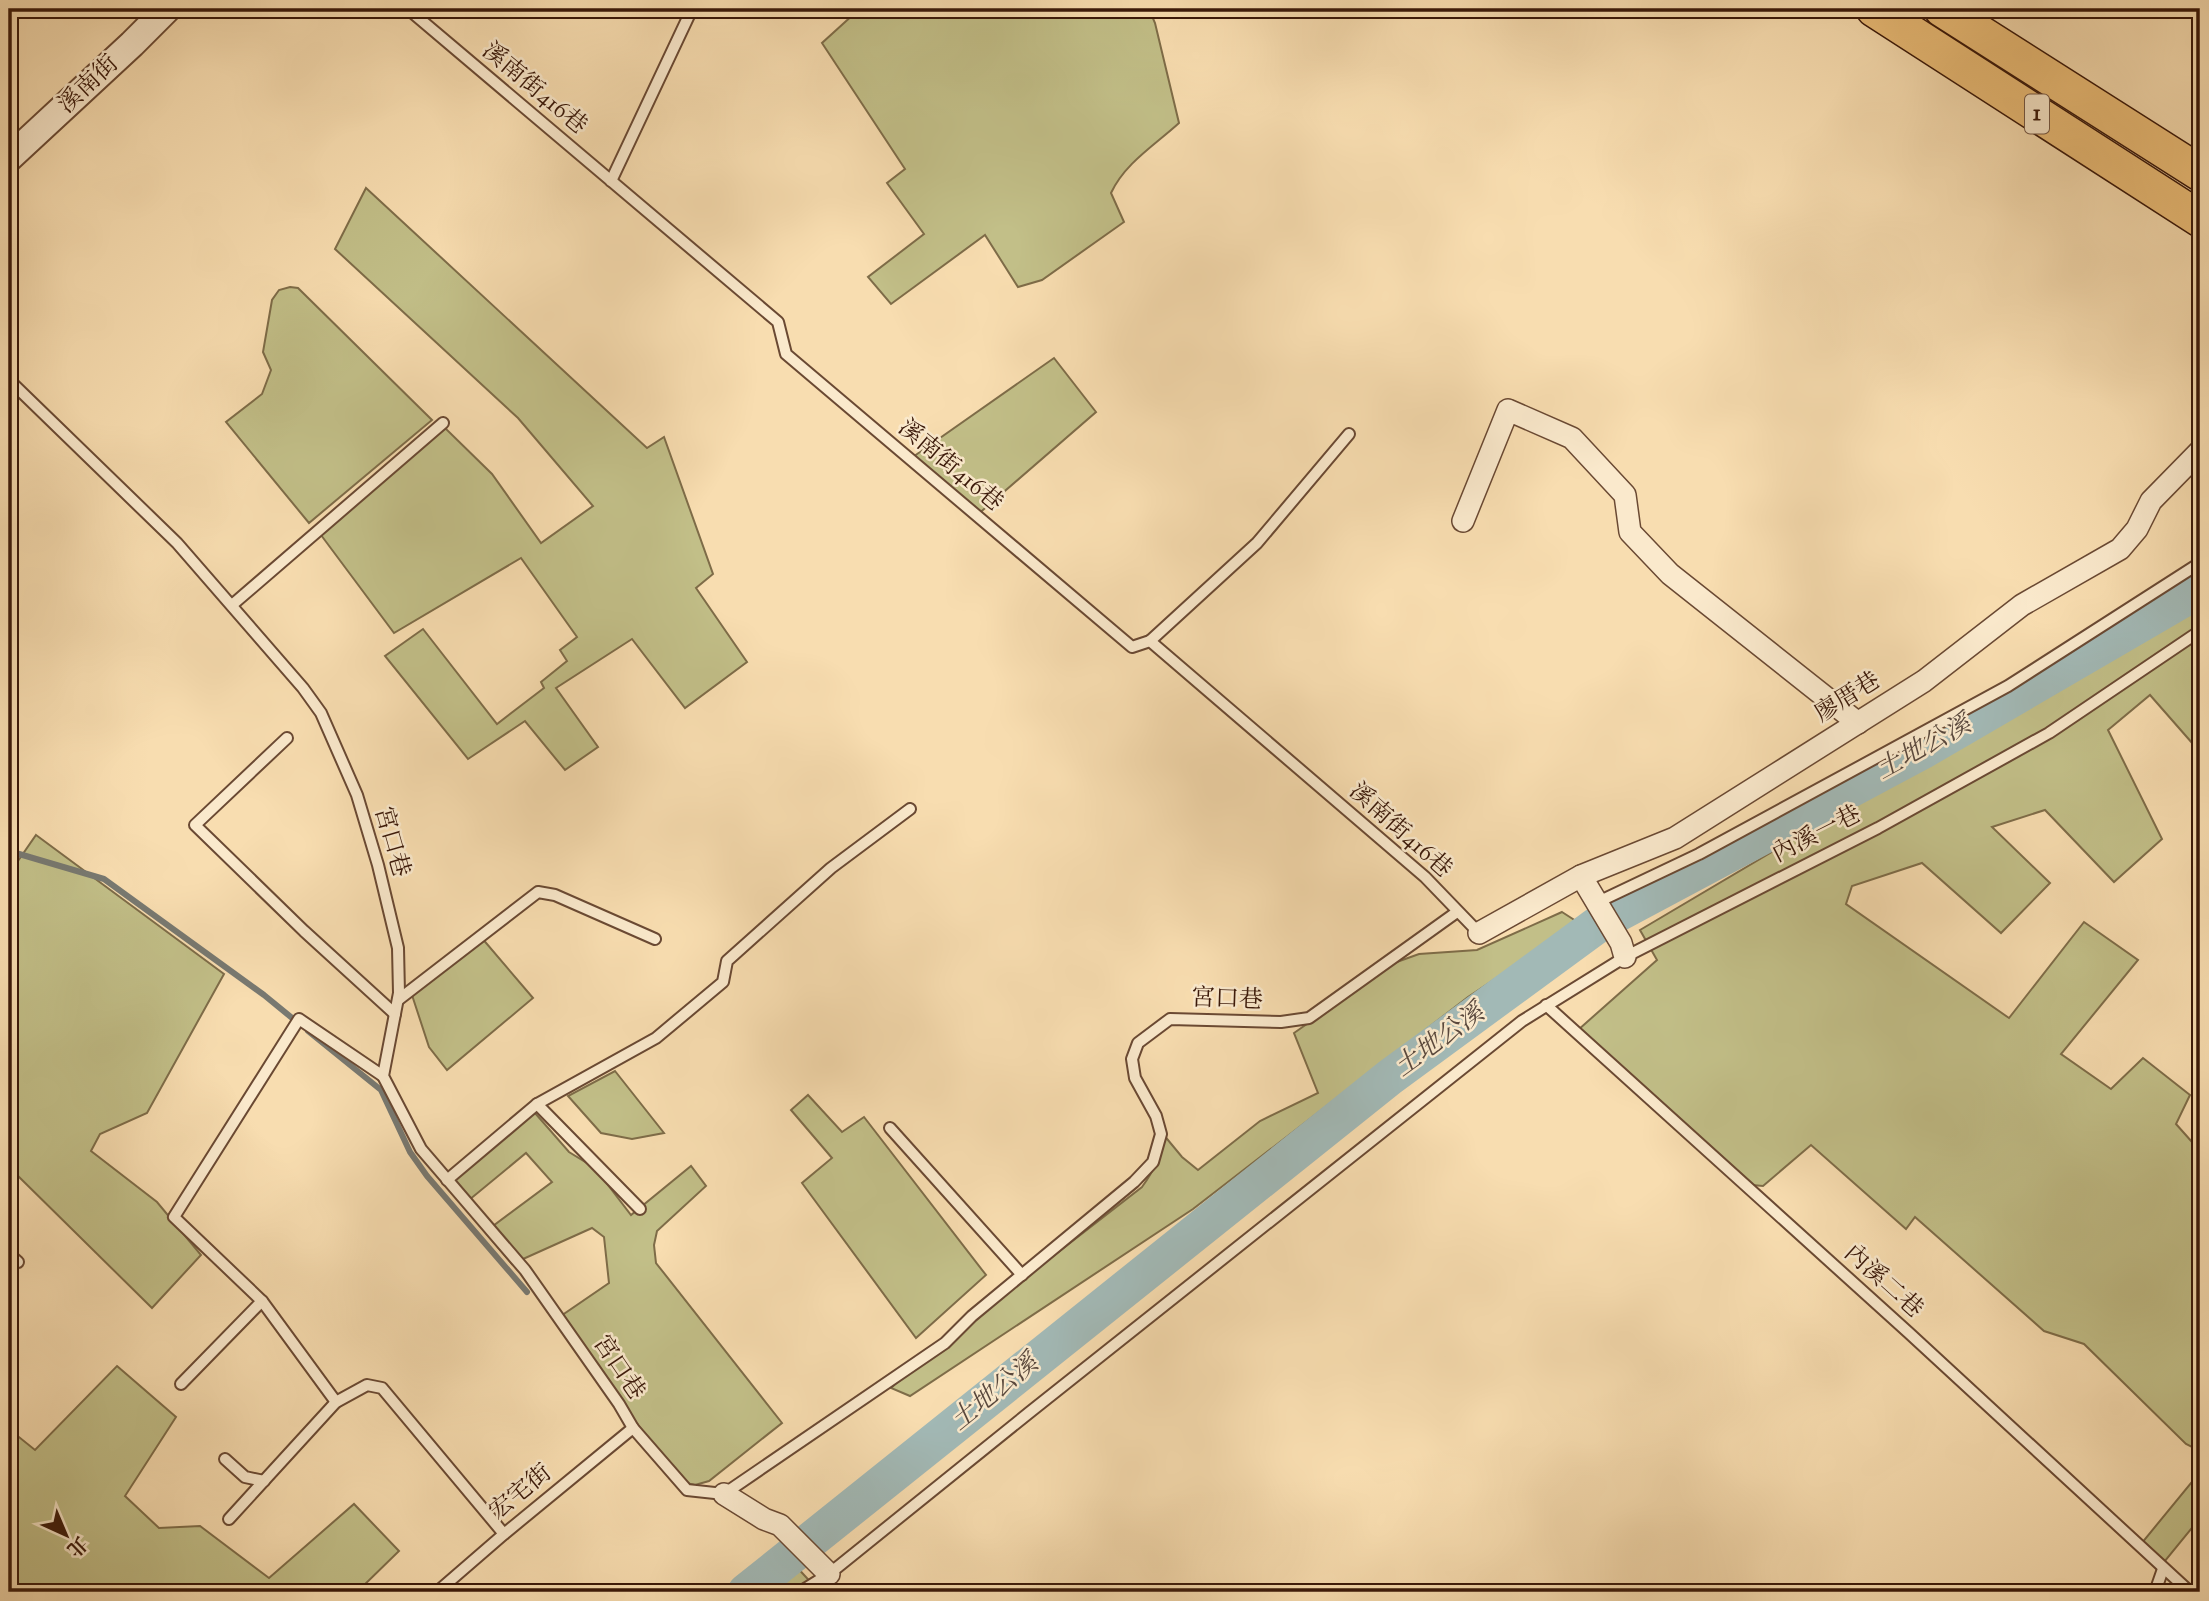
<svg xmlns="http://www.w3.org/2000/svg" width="2209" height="1601" font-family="'Sorts Mill Goudy','Noto Serif TC',serif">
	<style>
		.green { fill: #c2bf88; stroke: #7e6c48; stroke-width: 2 }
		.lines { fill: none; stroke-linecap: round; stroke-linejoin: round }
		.stream { stroke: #787971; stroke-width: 6 }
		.river { stroke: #a2b9b6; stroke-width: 37 }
		.service-casing { stroke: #6a4933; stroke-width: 14 }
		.minor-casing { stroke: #6a4933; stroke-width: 24 }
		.tertiary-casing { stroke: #6a4933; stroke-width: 30 }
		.primary-casing { stroke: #3a1809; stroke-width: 38 }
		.service { stroke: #fae9cc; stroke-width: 10 }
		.minor { stroke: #fae9cc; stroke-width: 21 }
		.tertiary { stroke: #fae9cc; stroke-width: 26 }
		.primary { stroke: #ecbe78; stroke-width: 35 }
		.labels { text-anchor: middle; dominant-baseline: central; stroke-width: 5; stroke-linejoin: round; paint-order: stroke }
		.shield { fill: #fae9cc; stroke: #745744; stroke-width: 2 }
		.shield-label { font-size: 23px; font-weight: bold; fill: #3a1809 }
		.street-label { font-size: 24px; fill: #3a1809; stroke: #fae9cc }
		.water-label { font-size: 26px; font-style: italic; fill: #59483d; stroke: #fae9cc }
	</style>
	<rect width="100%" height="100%" fill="#f8ddb0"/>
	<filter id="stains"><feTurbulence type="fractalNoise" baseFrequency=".00286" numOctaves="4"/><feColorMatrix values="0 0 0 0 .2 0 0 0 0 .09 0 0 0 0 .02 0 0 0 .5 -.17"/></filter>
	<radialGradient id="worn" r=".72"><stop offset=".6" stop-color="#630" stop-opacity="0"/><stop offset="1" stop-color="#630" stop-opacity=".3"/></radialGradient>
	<!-- green -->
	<g class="green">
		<path d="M853 9H1149L1155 23 1179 123C1155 145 1125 163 1111 193L1124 222 1042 280 1018 287 985 235 891 304 868 277 924 234 887 183 905 169 822 43 855 13Z"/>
		<path d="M366 188 647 448 664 437 713 574 696 588 747 662 685 708 632 639 556 688 598 747 565 770 525 721 468 759 385 656 423 629 497 724 544 688 541 682 567 661 560 650 577 637 521 558 394 633 318 531 441 424 492 474 541 543 593 506 518 418 335 249Z"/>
		<path d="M290 287 298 288 432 420 309 523 226 422 262 394 271 370 263 352 272 300 279 290Z"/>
		<path d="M1054 358 1096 412 976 516 910 459Z"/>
		<path d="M2200 607V752L2150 695 2108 730 2162 839 2114 882 2045 810 1992 827 2050 883 2001 933 1922 863 1852 886 1846 904 2009 1018 2084 922 2138 960 2061 1054 2111 1089 2143 1058 2190 1095 2176 1124 2200 1151V1451L2186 1444 2084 1344 2044 1331 1915 1217 1906 1229 1811 1145 1763 1186 1741 1184 1578 1030 1657 960 1640 930 2106 654Z"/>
		<path d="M36 835 224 974 147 1113 100 1134 91 1151 157 1202 201 1255 152 1308 15 1173 9 1172V871H11Z"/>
		<path d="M1562 912 1579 923 1468 997 1193 1209 910 1396 891 1388 927 1354 1142 1187C1155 1169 1160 1157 1163 1134L1182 1157 1198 1170 1260 1121 1318 1093 1294 1033 1394 963 1419 954 1477 950Z"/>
		<path d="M481 937 533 998 447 1070 429 1047 410 989Z"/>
		<path d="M615 1071 664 1133 632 1139 601 1133 568 1096Z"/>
		<path d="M808 1095 842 1132 864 1117 986 1275 916 1338 802 1183 832 1158 791 1110Z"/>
		<path d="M535 1113 569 1152 595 1168 631 1215 691 1166 706 1186 657 1231 654 1245 656 1263 782 1423 709 1481 695 1485 677 1481 558 1318 609 1283 604 1237 592 1228 512 1264 485 1232 552 1182 526 1153 463 1205 451 1180 496 1135Z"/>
		<path d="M117 1366 176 1417 125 1496 159 1528 200 1526 269 1578 354 1504 399 1551 357 1592H9V1429L35 1450Z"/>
		<path d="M2200 1472V1518L2165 1561 2141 1544Z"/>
		<path d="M794 1564 816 1588 809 1592H755Z"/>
	</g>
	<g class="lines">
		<!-- stream -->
		<g class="stream">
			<path d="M9 851 104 879 264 995 297 1022"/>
			<path d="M308 1031 381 1090 410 1152 427 1176 527 1292"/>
		</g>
		<!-- river -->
		<path class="river" d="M746 1592 1390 1077 1600 923 1922 751 2200 589"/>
		<defs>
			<g id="service">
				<path d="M408 9 778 322 786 354 1132 647 1150 641 1425 877 1479 933"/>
				<path d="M611 181 692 9"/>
				<path d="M9 380 177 543 303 688 321 713 357 795 378 865 398 948 399 993 383 1076 421 1149 525 1270 619 1404 633 1428 687 1490 724 1494 945 1343 972 1316 1134 1182 1153 1162 1161 1134 1156 1116 1135 1078 1132 1059 1138 1043 1170 1019 1281 1022 1309 1018 1457 912"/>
				<path d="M232 605 443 423"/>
				<path d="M1150 641 1257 543 1349 434"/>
				<path d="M287 738 195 825 304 931 395 1014"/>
				<path d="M1598 902 1699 854 2008 686 2200 563"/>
				<path d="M398 1000 538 892 555 895 655 939"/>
				<path d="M1546 1005 1909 1333 2190 1592"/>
				<path d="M537 1104 640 1209"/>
				<path d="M890 1128 1022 1275"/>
				<path d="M447 1180 537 1104 656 1038 723 982 727 961 831 868 910 809"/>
				<path d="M9 1254 18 1262"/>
				<path d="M181 1384 262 1301"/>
				<path d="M336 1402 262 1301 174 1217 299 1019 383 1076"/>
				<path d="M225 1459 245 1477 264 1481"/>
				<path d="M229 1519 336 1402 367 1385 382 1388 504 1534"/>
				<path d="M437 1592 504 1534 633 1428"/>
				<path d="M800 1592 829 1574 1030 1412 1522 1021 1625 957 1878 828 2049 733 2200 631"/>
				<path d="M2155 1592 2163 1569"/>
			</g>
			<g id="minor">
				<path d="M1463 521 1508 410 1572 438 1625 495 1630 532 1670 574 1858 723"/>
				<path d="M1581 876 1621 943 1625 957"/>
				<path d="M1479 933 1581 876 1675 838 1924 681 2022 605 2120 549 2137 529 2151 501 2200 451"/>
				<path d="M724 1494 764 1519 780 1525 829 1574"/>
			</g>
			<path id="tertiary" d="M9 158 132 44 167 9"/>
			<g id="primary">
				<path d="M1874 9 2200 219"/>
				<path d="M1942 9 2200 173"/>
			</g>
		</defs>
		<!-- service casing -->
		<use href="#service" class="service-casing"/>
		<!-- minor casing -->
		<use href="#minor" class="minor-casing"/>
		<!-- tertiary casing -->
		<use href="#tertiary" class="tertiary-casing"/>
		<!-- primary casing -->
		<use href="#primary" class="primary-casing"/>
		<!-- service -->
		<use href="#service" class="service"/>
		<!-- minor -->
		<use href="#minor" class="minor"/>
		<!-- tertiary -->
		<use href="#tertiary" class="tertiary"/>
		<!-- primary -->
		<use href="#primary" class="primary"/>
	</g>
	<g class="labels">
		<!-- shield labels -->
		<rect class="shield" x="2025" y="94.5" width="24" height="39" rx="5"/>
		<g class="shield-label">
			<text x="2037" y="114">1</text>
		</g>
		<!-- street labels -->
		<g class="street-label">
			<text transform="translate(89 85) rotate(-43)">溪南街</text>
			<text transform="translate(534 89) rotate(40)">溪南街416巷</text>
			<text transform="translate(950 466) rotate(40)">溪南街416巷</text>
			<text transform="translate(1848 698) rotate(-32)">廖厝巷</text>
			<text transform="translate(1400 831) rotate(42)">溪南街416巷</text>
			<text transform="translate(1817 835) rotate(-27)">內溪一巷</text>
			<text transform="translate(391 842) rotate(74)">宮口巷</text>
			<text transform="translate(1227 1000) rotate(2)">宮口巷</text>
			<text transform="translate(1883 1282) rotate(42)">內溪二巷</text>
			<text transform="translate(618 1368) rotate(56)">宮口巷</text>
			<text transform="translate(521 1493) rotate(-39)">宏宅街</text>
		</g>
		<!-- water labels -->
		<g class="water-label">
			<text transform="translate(1924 748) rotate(-29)">土地公溪</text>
			<text transform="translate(1440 1041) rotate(-36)">土地公溪</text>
			<text transform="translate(995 1393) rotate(-39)">土地公溪</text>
		</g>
	</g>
	<!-- margin -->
	<rect width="2209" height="1601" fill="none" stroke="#f8ddb0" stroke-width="35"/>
	<rect x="10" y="10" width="2188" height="1580" fill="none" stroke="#3a1809" stroke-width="3.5"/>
	<rect x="18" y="18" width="2174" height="1566" fill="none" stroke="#3a1809" stroke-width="2"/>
	<!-- north arrow -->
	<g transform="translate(66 1535) rotate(136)" stroke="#fae9cc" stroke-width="5" paint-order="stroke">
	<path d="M0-5L12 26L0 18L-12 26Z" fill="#3a1809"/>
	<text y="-10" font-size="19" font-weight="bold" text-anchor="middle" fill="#3a1809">北</text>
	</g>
	<rect width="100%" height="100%" filter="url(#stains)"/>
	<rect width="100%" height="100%" fill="url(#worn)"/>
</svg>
